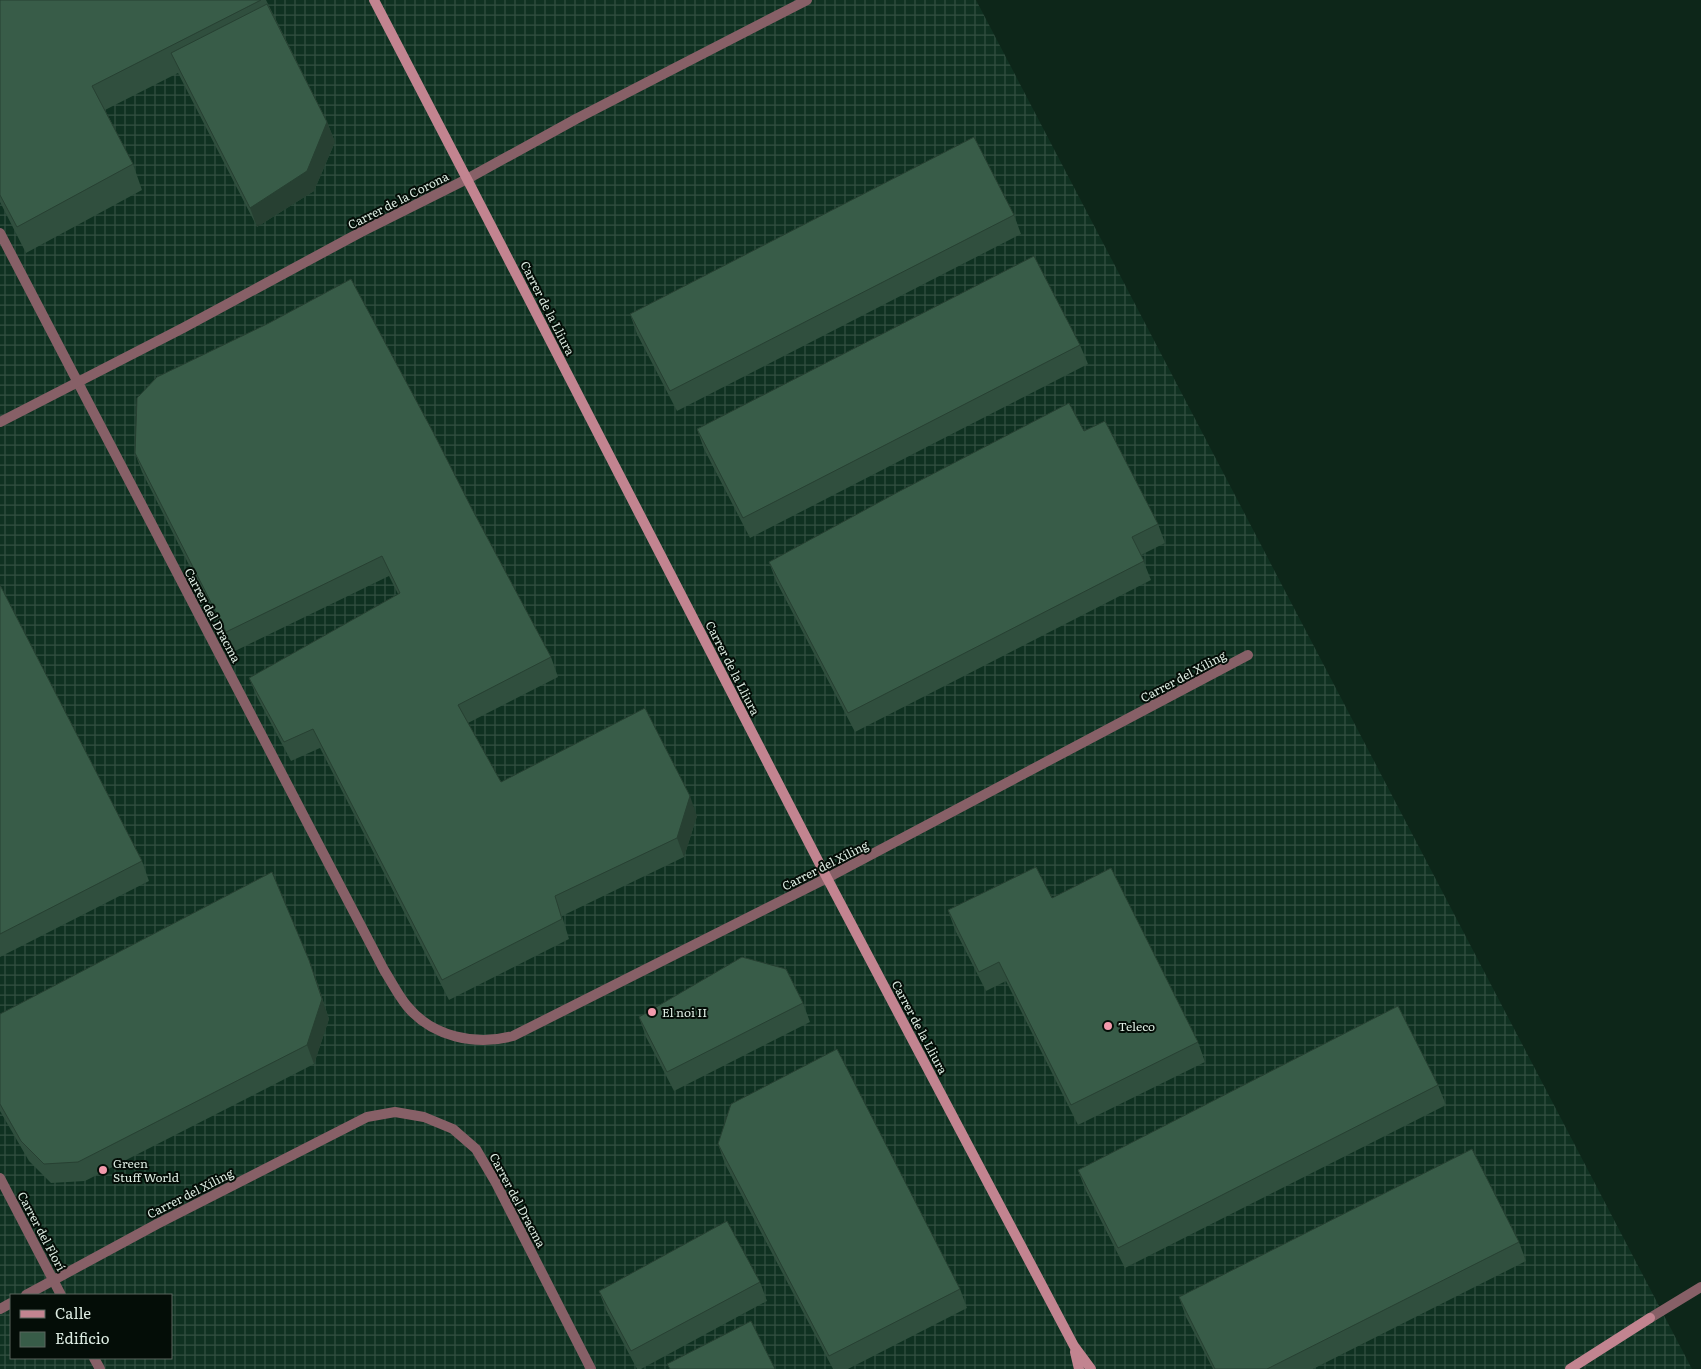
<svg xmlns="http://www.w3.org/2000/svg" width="1701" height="1369" font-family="Literata,serif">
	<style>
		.industrial { fill: url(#industrial-grid); fill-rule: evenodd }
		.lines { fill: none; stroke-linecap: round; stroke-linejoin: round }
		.street { stroke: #876067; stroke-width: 10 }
		.secondary { stroke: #c28490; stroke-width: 10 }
		.wall { fill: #304f3e }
		.shaded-wall { fill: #274032 }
		.building { fill: #385c48; stroke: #274032 }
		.poi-dot { fill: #f39aac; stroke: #040d07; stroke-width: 2 }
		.labels { text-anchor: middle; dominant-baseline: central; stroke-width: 4; stroke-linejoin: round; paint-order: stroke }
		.street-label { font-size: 12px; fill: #ddece2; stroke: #040d07 }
		.poi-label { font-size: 12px; fill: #ddece2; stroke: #040d07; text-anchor: start }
	</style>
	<defs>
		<pattern id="industrial-grid" width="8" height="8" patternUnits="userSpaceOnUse" patternTransform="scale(1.25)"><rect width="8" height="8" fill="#0f3121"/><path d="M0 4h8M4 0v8" fill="none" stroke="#324f41"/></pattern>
	</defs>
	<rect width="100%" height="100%" fill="#0d2619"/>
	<!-- industrial -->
	<path class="industrial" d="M0 0H976L1692 1369H0ZM11 1295H171V1358H11Z"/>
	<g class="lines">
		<!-- street -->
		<g class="street">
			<path d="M0 233 384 970C391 981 398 995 407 1006 432 1037 476 1046 513 1036L827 878 1248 655"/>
			<path d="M0 422 183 328 361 232 467 179 576 119 807 0"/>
			<path d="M0 1178 61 1295"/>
			<path d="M26 1295 157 1224 367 1117 395 1112 424 1117 453 1129 476 1149 496 1183 591 1369"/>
			<path d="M0 1309 11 1303"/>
			<path d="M1650 1318 1701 1287"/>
			<path d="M94 1358 100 1369"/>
		</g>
		<!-- secondary -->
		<g class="secondary">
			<path d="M374 0 467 179 827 878 1074 1346 1091 1369"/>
			<path d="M1075 1352 1079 1369"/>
			<path d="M1570 1369 1650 1318"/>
		</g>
	</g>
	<!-- wall -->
	<g class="wall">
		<path d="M0 0H266L327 122 335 142 314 191 257 227 178 73 105 110 133 164 142 190 26 253 0 202Z"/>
		<path d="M1014 215 1021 234 677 411 637 334 630 314Z"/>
		<path d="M1080 345 1088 364 750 538 704 449 697 429Z"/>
		<path d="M1084 431 1158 524 1165 543 1141 555 1151 580 855 732 776 581 769 562Z"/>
		<path d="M135 453 472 509 551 657 558 677 468 723 501 782 697 816 684 857 562 916 569 939 449 1000 320 748 291 761 257 697 249 678 398 594 389 576 233 652 142 472Z"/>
		<path d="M0 585 142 861 149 881 0 957Z"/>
		<path d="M1052 898 1198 1042 1205 1062 1078 1125 1006 981 986 991 955 930 948 910Z"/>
		<path d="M316 979 329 1019 314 1064 85 1181 51 1183 29 1161 0 1111V1014Z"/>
		<path d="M803 1003 810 1022 674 1091 646 1037 639 1017Z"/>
		<path d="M1438 1085 1446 1105 1125 1268 1085 1189 1078 1170Z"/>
		<path d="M718 1144 960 1289 967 1308 848 1369H833L725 1164Z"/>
		<path d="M1519 1242 1526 1261 1313 1369H1213L1186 1317 1179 1297Z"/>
		<path d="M760 1282 767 1301 641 1369H637L606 1310 599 1291Z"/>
	</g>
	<!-- shaded-wall -->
	<g class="shaded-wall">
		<path d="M327 122 335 142 314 191 257 227 250 208Z"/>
		<path d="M690 796 697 816 684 857 677 838Z"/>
		<path d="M309 960 329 1019 314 1064 307 1045Z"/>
	</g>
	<!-- building -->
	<g class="building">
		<path d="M0 0H261L92 86 133 164 17 227 0 195Z"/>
		<path d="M267 4 327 122 307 171 250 208 171 53Z"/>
		<path d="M974 137 1014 215 670 391 630 314Z"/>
		<path d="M1034 256 1080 345 743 518 697 429Z"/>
		<path d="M351 279 433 432 472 509 551 657 458 705 501 782 645 708 690 796 677 838 555 896 562 919 442 980 313 729 284 742 249 678 400 593 382 556 226 632 135 453 137 398 157 377 269 323Z"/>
		<path d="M1069 403 1084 431 1105 421 1158 524 1132 537 1144 561 848 713 769 562 896 493Z"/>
		<path d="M0 585 142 861 0 934Z"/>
		<path d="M1036 867 1052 898 1111 868 1198 1042 1071 1105 999 962 979 972 948 910Z"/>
		<path d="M272 872 309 960 322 999 307 1045 78 1162 44 1164 21 1141 0 1104V1014Z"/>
		<path d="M742 957 786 969 803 1003 667 1072 639 1017Z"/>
		<path d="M1398 1006 1438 1085 1118 1248 1078 1170Z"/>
		<path d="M837 1049 960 1289 829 1356 718 1144 731 1104Z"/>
		<path d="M1472 1149 1519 1242 1267 1369H1215L1179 1297Z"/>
		<path d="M727 1221 760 1282 631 1351 599 1291Z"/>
		<path d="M751 1321 775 1369H670L667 1364Z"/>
	</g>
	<!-- markers -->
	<g class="poi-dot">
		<circle cx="652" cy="1012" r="5"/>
		<circle cx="1108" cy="1026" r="5"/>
		<circle cx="103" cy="1170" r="5"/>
	</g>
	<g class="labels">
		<!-- street labels -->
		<g class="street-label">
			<text transform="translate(398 200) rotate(-27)">Carrer de la Corona</text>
			<text transform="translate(548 308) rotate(63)">Carrer de la Lliura</text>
			<text transform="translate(213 615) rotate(62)">Carrer del Dracma</text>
			<text transform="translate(733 668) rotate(63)">Carrer de la Lliura</text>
			<text transform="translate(1183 676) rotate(-28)">Carrer del Xíling</text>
			<text transform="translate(825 865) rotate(-27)">Carrer del Xíling</text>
			<text transform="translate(920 1027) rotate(62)">Carrer de la Lliura</text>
			<text transform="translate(190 1193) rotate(-27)">Carrer del Xíling</text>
			<text transform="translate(518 1200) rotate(62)">Carrer del Dracma</text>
			<text transform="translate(42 1231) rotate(62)">Carrer del Florí</text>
		</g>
		<!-- poi labels -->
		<g class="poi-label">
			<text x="662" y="1012">El noi II</text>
			<text x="1118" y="1026">Teleco</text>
			<text x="113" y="1163">Green<tspan x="113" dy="14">Stuff World</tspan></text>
		</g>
	</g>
	<!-- legend -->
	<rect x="10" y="1294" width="162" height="65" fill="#040d07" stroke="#5b665f"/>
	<rect x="20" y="1310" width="25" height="8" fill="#c28490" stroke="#5b665f"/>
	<text x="55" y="1319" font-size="15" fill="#ddece2">Calle</text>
	<rect x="20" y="1332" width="25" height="15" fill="#385c48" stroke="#5b665f"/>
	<text x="55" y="1344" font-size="15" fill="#ddece2">Edificio</text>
</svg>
